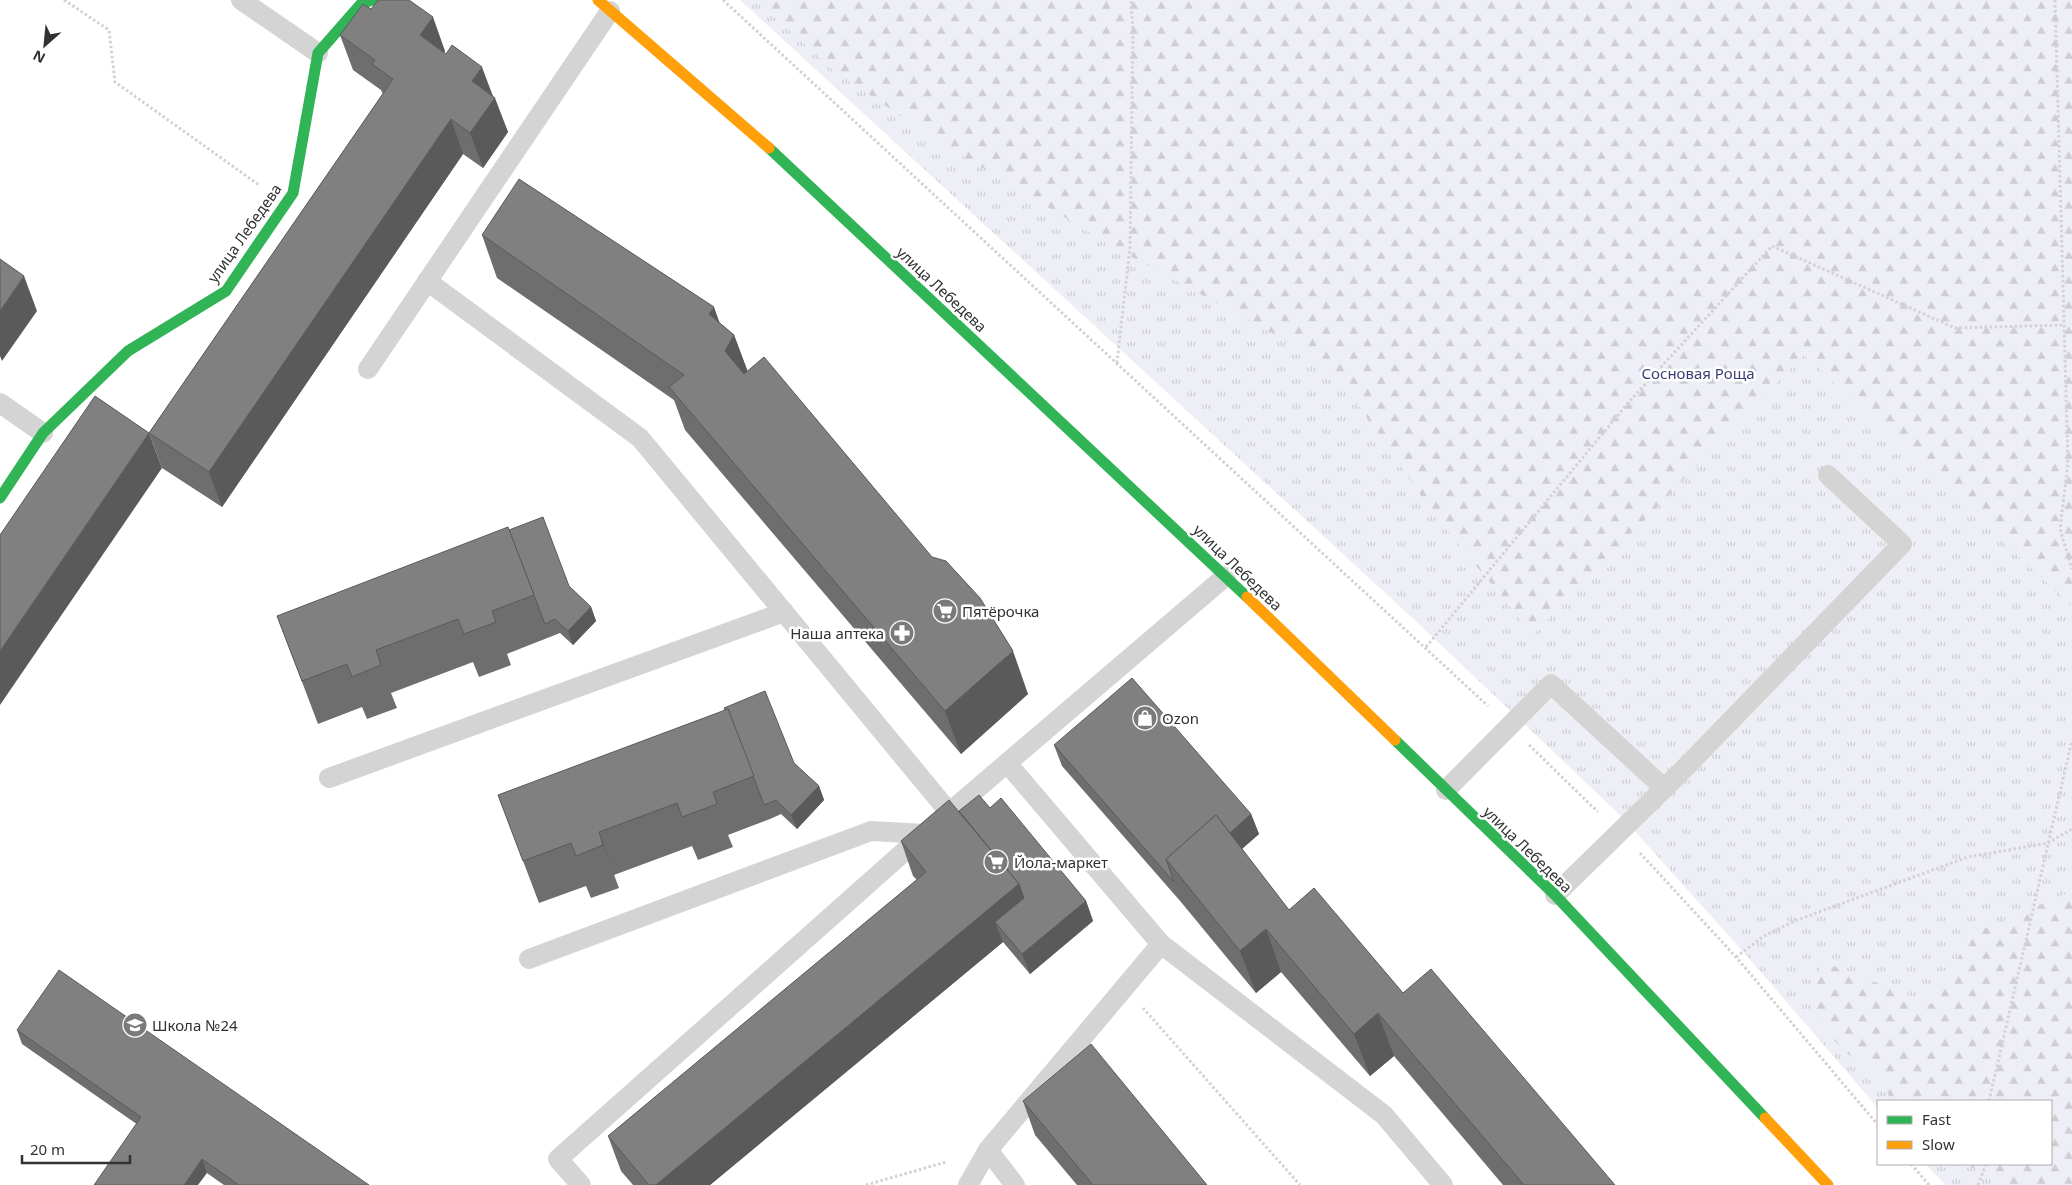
<svg xmlns="http://www.w3.org/2000/svg" width="2072" height="1185" font-family="'Noto Sans',sans-serif">
	<style>
		.grass { fill: url(#grass-tufts) }
		.forest { fill: url(#forest-firs) }
		.lines { fill: none; stroke-linecap: round; stroke-linejoin: round }
		.path { stroke: #d2d2d2; stroke-width: 3; stroke-dasharray: 2.5 2.5; stroke-linecap: butt }
		.lane { stroke: #d4d4d4; stroke-width: 20 }
		.fast { stroke: #30b455; stroke-width: 11 }
		.slow { stroke: #ff9f0a; stroke-width: 11 }
		.wall { fill: #6e6e6e }
		.shaded-wall { fill: #5a5a5a }
		.building { fill: #808080; stroke: #5a5a5a }
		.labels { text-anchor: middle; dominant-baseline: central; stroke-width: 5; stroke-linejoin: round; paint-order: stroke }
		.street-label { font-size: 15px; fill: #323232; stroke: #fff }
		.park-label { font-size: 15px; fill: #3d3f71; stroke: #fff }
		.poi-label { font-size: 15px; fill: #323232; stroke: #fff; text-anchor: start }
	</style>
	<defs>
		<pattern id="grass-tufts" width="24" height="20" patternUnits="userSpaceOnUse" patternTransform="scale(1.25)"><rect width="24" height="20" fill="#eeeff6"/><path d="M3 7l-1-3M5 7V3M7 7l1-3M15 17l-1-3M17 17v-4M19 17l1-3" fill="none" stroke="#cdcdd3"/></pattern>
		<pattern id="forest-firs" width="22" height="20" patternUnits="userSpaceOnUse" patternTransform="scale(1.25)"><rect width="22" height="20" fill="#eeeff6"/><path d="M5 1l3.5 6h-7zM16 11l3.5 6h-7z" fill="#cdcdd3"/></pattern>
	</defs>
	<rect width="100%" height="100%" fill="#fff"/>
	<!-- grass -->
	<path class="grass" d="M740 0H2072V1185H1945L1926 1164H2051V1101H1878V1108L1747 956 1623 818 1419 624Z"/>
	<!-- forest -->
	<g class="forest">
		<path d="M757 0H2072V606L1804 355 1533 635 1432 512 1331 365 1119 250 936 140 833 70Z"/>
		<path d="M2072 891V1185H1997L1989 1171 1956 1164H2051V1101H1892L1871 1065 1845 1053 1812 1014 1821 961 1931 1004 1973 933Z"/>
	</g>
	<g class="lines">
		<!-- path -->
		<g class="path">
			<path d="M64 0 109 30 115 82 259 185"/>
			<path d="M723 0 1488 706"/>
			<path d="M2055 0 2068 463 2060 529 2072 569"/>
			<path d="M1117 363 1130 247 1133 32 1131 0"/>
			<path d="M1426 647 1628 403 1772 246 1955 328 2064 325"/>
			<path d="M1529 745 1598 812"/>
			<path d="M1640 853 1736 957 1878 1125"/>
			<path d="M1736 957 1764 936 1797 920 1968 857 2048 843 2072 829"/>
			<path d="M1143 1008 1300 1185"/>
			<path d="M1989 1101 2072 740"/>
			<path d="M1911 1164 1929 1185"/>
			<path d="M866 1185 946 1162"/>
			<path d="M1978 1185 1986 1164"/>
		</g>
		<!-- lane -->
		<g class="lane">
			<path d="M241 0 318 53"/>
			<path d="M427 281 640 438 949 812"/>
			<path d="M368 369 610 11"/>
			<path d="M0 403 43 433"/>
			<path d="M1007 763 1161 944 1384 1115 1443 1185"/>
			<path d="M329 778 784 612"/>
			<path d="M1446 790 1551 684 1664 788"/>
			<path d="M1555 895 1678 775 1902 544 1828 475"/>
			<path d="M529 959 871 831 924 834"/>
			<path d="M988 1150 1015 1185"/>
			<path d="M581 1185 558 1159 924 834 1226 576"/>
			<path d="M968 1185 988 1150 1161 944"/>
		</g>
		<!-- fast -->
		<g class="fast">
			<path d="M769 148 1247 597"/>
			<path d="M0 498 43 433 128 351 226 291 293 193 318 53 361 4 372 0"/>
			<path d="M1395 740 1555 895 1765 1118"/>
		</g>
		<!-- slow -->
		<g class="slow">
			<path d="M598 0 769 148"/>
			<path d="M1247 597 1395 740"/>
			<path d="M1765 1118 1828 1185"/>
		</g>
	</g>
	<!-- wall -->
	<g class="wall">
		<path d="M371 9 445 51 444 53 493 96 508 132 483 168 463 154 222 507 162 468 149 433 383 94 381 90 353 70 340 35Z"/>
		<path d="M482 235 720 323 734 335 748 372 1028 694 961 754 685 430 674 400 497 278Z"/>
		<path d="M509 530 591 607 596 621 573 645 560 633 507 654 511 665 479 677 473 662 391 693 397 708 367 719 362 707 318 724 277 616Z"/>
		<path d="M1054 745 1251 814 1259 834 1242 849 1289 910 1403 993 1615 1185H1503L1394 1056 1370 1076 1281 972 1256 993 1181 902 1062 766Z"/>
		<path d="M794 763 819 786 824 800 797 829 781 814 770 819 728 835 733 847 698 860 692 846 614 875 619 888 591 898 586 886 539 903 498 795Z"/>
		<path d="M990 808 1086 901 1093 921 1030 974 1003 942 710 1185H633L621 1171 608 1136 917 880 913 876 901 841 959 811Z"/>
		<path d="M17 1030 369 1185H224L22 1044Z"/>
		<path d="M1023 1101 1207 1185H1077L1035 1135Z"/>
	</g>
	<!-- shaded-wall -->
	<g class="shaded-wall">
		<path d="M433 17 445 51 433 70 420 35Z"/>
		<path d="M482 67 494 99 495 98 508 132 483 168 470 133 472 81Z"/>
		<path d="M451 119 463 154 222 507 209 472Z"/>
		<path d="M24 276 37 311 2 361 0 356V311Z"/>
		<path d="M714 307 728 346 734 335 750 378 741 394 709 314Z"/>
		<path d="M149 433 162 468 0 705V651Z"/>
		<path d="M591 607 596 621 573 645 568 631Z"/>
		<path d="M1013 651 1028 694 961 754 945 711Z"/>
		<path d="M819 786 824 800 797 829 791 815Z"/>
		<path d="M1251 814 1259 834 1192 892 1180 877Z"/>
		<path d="M599 832 614 875 619 888 603 845Z"/>
		<path d="M1019 884 1032 918 995 922 1003 942 710 1185H656Z"/>
		<path d="M1086 901 1093 921 1030 974 1022 954Z"/>
		<path d="M1266 929 1281 972 1256 993 1240 951Z"/>
		<path d="M1378 1013 1394 1056 1370 1076 1354 1034Z"/>
		<path d="M202 1159 207 1173 198 1185H184Z"/>
	</g>
	<!-- building -->
	<g class="building">
		<path d="M378 0H409L433 17 420 35 446 54 452 45 482 67 472 81 495 98 470 133 451 119 209 472 149 433 393 79 372 64 375 60 340 35 363 4 371 9Z"/>
		<path d="M519 179 714 307 709 314 734 335 725 351 744 374 764 357 932 557 946 561 980 598 1013 651 945 711 669 387 684 375 482 235Z"/>
		<path d="M0 259 24 276 0 311Z"/>
		<path d="M95 396 149 433 0 651V535Z"/>
		<path d="M543 517 569 586 591 607 568 631 555 619 545 624 509 530Z"/>
		<path d="M508 527 534 595 492 611 496 622 464 634 458 619 376 650 381 665 352 677 347 664 302 681 277 616Z"/>
		<path d="M1132 678 1251 814 1230 833 1216 815 1166 859 1174 882 1054 745Z"/>
		<path d="M765 691 794 763 819 786 791 815 776 800 764 805 728 709 725 710 724 708Z"/>
		<path d="M728 709 754 776 713 792 717 804 682 817 677 803 599 832 603 845 576 856 571 843 523 861 498 795Z"/>
		<path d="M979 795 990 808 1001 798 1086 901 1022 954 995 922 1024 898 1019 884 959 811Z"/>
		<path d="M949 800 1019 884 656 1185H649L608 1136 926 872 901 841Z"/>
		<path d="M1216 815 1289 910 1314 888 1403 993 1431 969 1615 1185H1524L1378 1013 1354 1034 1266 929 1240 951 1166 859Z"/>
		<path d="M59 970 369 1185H239L202 1159 184 1185H94L141 1117 17 1030Z"/>
		<path d="M1091 1044 1207 1185H1093L1023 1101Z"/>
	</g>
	<!-- icons -->
	<defs>
		<symbol id="supermarket-disc" viewBox="-11 -11 22 22"><circle r="9.5" fill="#7a7a7a" stroke="#fff"/><path d="M-6-5.5h2.5l.6 2H6L4.5 2H-2.5L-4.4-4H-6ZM-1.5 3.2a1.3 1.3 0 1 0 .1 0ZM3 3.2a1.3 1.3 0 1 0 .1 0Z" fill="#fff"/></symbol>
		<symbol id="pharmacy-disc" viewBox="-11 -11 22 22"><circle r="9.5" fill="#7a7a7a" stroke="#fff"/><path d="M-2-6h4v4h4v4h-4v4h-4v-4h-4v-4h4Z" fill="#fff"/></symbol>
		<symbol id="shop-disc" viewBox="-11 -11 22 22"><circle r="9.5" fill="#7a7a7a" stroke="#fff"/><path d="M-5-2.5h2.3a2.7 3.5 0 0 1 5.4 0H5L5.5 6h-11ZM-1.5-2.5h3a1.5 2.3 0 0 0-3 0Z" fill="#fff"/></symbol>
		<symbol id="school-disc" viewBox="-11 -11 22 22"><circle r="9.5" fill="#7a7a7a" stroke="#fff"/><path d="M0-5L7-2L0 1L-7-2ZM-4 1L0 2.5L4 1V4Q0 6-4 4Z" fill="#fff"/></symbol>
	</defs>
	<g fill-rule="evenodd">
		<use href="#supermarket-disc" x="931" y="597" width="28" height="28"/>
		<use href="#pharmacy-disc" x="888" y="619" width="28" height="28"/>
		<use href="#shop-disc" x="1131" y="704" width="28" height="28"/>
		<use href="#supermarket-disc" x="982" y="848" width="28" height="28"/>
		<use href="#school-disc" x="121" y="1011" width="28" height="28"/>
	</g>
	<g class="labels">
		<!-- street labels -->
		<g class="street-label">
			<text transform="translate(244 233) rotate(-55)">улица Лебедева</text>
			<text transform="translate(942 289) rotate(43)">улица Лебедева</text>
			<text transform="translate(1238 567) rotate(44)">улица Лебедева</text>
			<text transform="translate(1528 849) rotate(44)">улица Лебедева</text>
		</g>
		<!-- park labels -->
		<g class="park-label">
			<text x="1698" y="373">Сосновая Роща</text>
		</g>
		<!-- poi labels -->
		<g class="poi-label">
			<text x="962" y="611">Пятёрочка</text>
			<text x="884" y="633" text-anchor="end">Наша аптека</text>
			<text x="1162" y="718">Ozon</text>
			<text x="1014" y="862">Йола-маркет</text>
			<text x="152" y="1025">Школа №24</text>
		</g>
	</g>
	<!-- legend -->
	<rect x="1877" y="1100" width="175" height="65" fill="#ffffff" stroke="#adadad"/>
	<rect x="1887" y="1116" width="25" height="8" fill="#30b455" stroke="#adadad"/>
	<text x="1922" y="1125" font-size="15" fill="#323232">Fast</text>
	<rect x="1887" y="1141" width="25" height="8" fill="#ff9f0a" stroke="#adadad"/>
	<text x="1922" y="1150" font-size="15" fill="#323232">Slow</text>
	<!-- north arrow -->
	<g transform="translate(45 45) rotate(207)" stroke="#ffffff" stroke-width="4" paint-order="stroke">
	<path d="M0-4L9 19L0 12L-9 19Z" fill="#323232"/>
	<text y="-8" font-size="14" font-weight="bold" text-anchor="middle" fill="#323232">N</text>
	</g>
	<!-- scale -->
	<path d="M22 1155v8h108v-8" fill="none" stroke="#323232" stroke-width="2.5"/>
	<text x="30" y="1155" font-size="15" fill="#323232" stroke="#ffffff" stroke-width="4" paint-order="stroke">20 m</text>
</svg>
